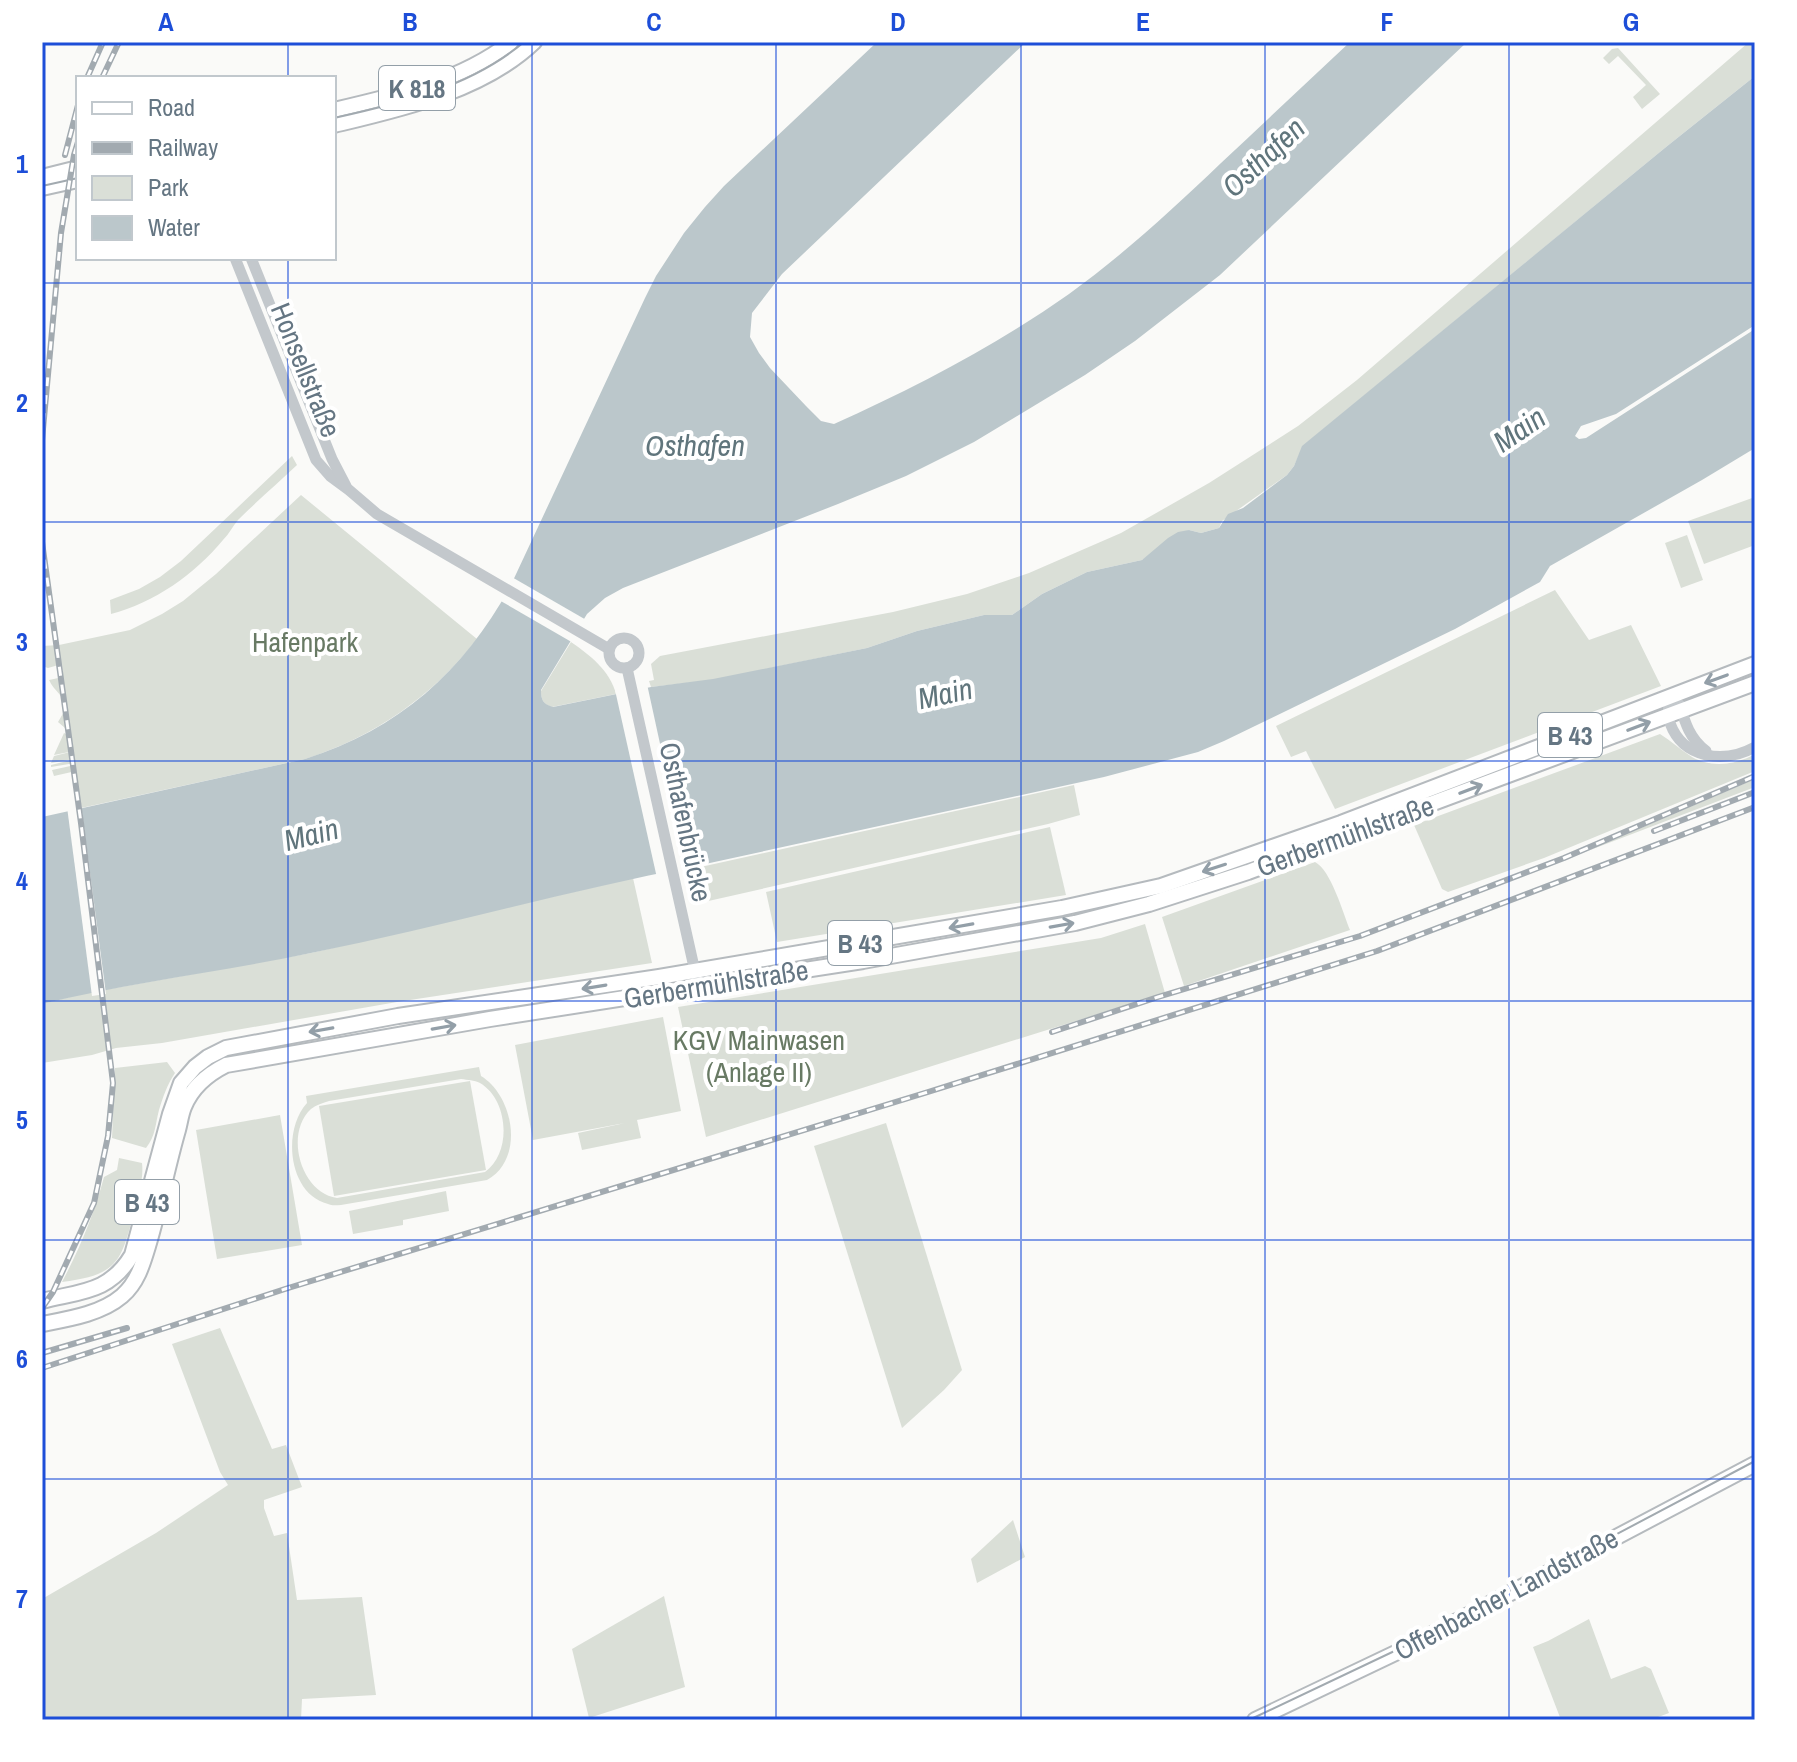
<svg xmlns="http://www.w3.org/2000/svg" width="1797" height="1762" font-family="'Archivo Narrow',sans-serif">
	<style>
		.green { fill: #dadfd7; fill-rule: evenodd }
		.water { fill: #bbc7cb }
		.pier { fill: #fafaf8 }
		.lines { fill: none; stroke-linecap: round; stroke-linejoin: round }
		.major-casing { stroke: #b5babe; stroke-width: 18 }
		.minor { stroke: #c3c8cc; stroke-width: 11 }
		.major { stroke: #fff; stroke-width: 14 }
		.tram { stroke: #a2aab0; stroke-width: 2 }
		.rail-casing { stroke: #a2aab0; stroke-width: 6 }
		.rail { stroke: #fff; stroke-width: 3; stroke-dasharray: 9; stroke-linecap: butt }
		.oneway { stroke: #939fa8 }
		.grid { fill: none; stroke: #1d4ed8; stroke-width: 2; stroke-opacity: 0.55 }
		.labels { text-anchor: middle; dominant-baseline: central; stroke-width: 8; stroke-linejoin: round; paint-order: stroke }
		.shield { fill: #fff; stroke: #939fa8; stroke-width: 2 }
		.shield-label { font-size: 26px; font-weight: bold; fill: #657683 }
		.street-label { font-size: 28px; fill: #657683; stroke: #fff }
		.park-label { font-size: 28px; fill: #687a64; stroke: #fff }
		.water-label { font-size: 30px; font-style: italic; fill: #60757c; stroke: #fff }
		.neatline { fill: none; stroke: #1d4ed8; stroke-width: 3 }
		.grid-label { font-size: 26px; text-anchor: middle; font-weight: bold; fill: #1d4ed8 }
	</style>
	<rect width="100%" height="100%" fill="#fafaf8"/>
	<!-- green -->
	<g class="green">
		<path d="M1749 42H1755V76L1666 147 1303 446 1294 466 1287 475 1222 521 1219 528 1201 533 1189 530 1142 560 1087 572 1042 594 1012 615H984L917 631 867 648 713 680 651 687 649 681 654 680 651 664 660 656 893 612 967 594 1029 573 1121 533 1209 483 1298 426 1357 380Z"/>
		<path d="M1618 48 1660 94 1642 109 1633 97 1646 85 1618 56 1609 64 1603 58 1612 49Z"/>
		<path d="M292 456 297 465C278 483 257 501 238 520 233 526 229 534 223 540 195 574 154 603 111 614L110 600 139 589 160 577 181 561Z"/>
		<path d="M301 495 477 639C433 696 374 737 305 759L81 808 76 771 54 776 52 770 75 765V763L51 767V765L75 759 51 763 54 756 74 751 54 755 64 733 72 737 66 730 69 717 65 728 58 722 65 710 68 709C66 698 54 691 49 680L63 677 62 664 48 668 42 666V646L59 645 130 630 162 614 183 601 216 574Z"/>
		<path d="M1755 497V545L1704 564 1688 521Z"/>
		<path d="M1687 535 1703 580 1681 588 1665 543Z"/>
		<path d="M1555 590 1589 640 1631 625 1661 686 1335 809 1306 751 1291 757 1276 726Z"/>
		<path d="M571 642C590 655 610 671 616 694L552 707C543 704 541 700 541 691Z"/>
		<path d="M1660 734C1671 741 1681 750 1692 757 1711 768 1736 765 1755 754V771L1544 858 1448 892 1442 889 1414 825Z"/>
		<path d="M1755 779V787L1585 852Z"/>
		<path d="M1074 785 1080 815 1048 824 704 902 696 868Z"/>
		<path d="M1050 827 1066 895 777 942 766 892Z"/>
		<path d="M1315 862C1331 870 1343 913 1350 930L1184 986 1162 917Z"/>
		<path d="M633 878 652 963 397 1002 162 1043 116 1048 92 1055 42 1063V1004L81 994 311 953Z"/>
		<path d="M1145 924 1165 993 706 1137 678 1007 1101 938Z"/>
		<path d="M663 1017 681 1111 637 1120 641 1138 582 1150 578 1133 625 1123 533 1140 515 1045Z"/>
		<path d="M167 1062 175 1073C167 1085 163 1097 159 1110 155 1125 156 1135 146 1148L112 1138 115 1068Z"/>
		<path d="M479 1067 481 1076C514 1096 525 1159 487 1180L341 1205C337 1205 332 1206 328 1204 288 1194 282 1130 307 1103L306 1096ZM461 1079C468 1080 474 1080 480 1083 509 1100 512 1153 485 1172L337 1198C301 1193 284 1134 311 1109 316 1105 323 1103 329 1101Z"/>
		<path d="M470 1081 486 1170 334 1196 319 1106Z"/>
		<path d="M280 1115 302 1245 217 1259 196 1130Z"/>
		<path d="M886 1123 962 1370 944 1390 902 1428 814 1146Z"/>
		<path d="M119 1158 142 1163C144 1179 138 1196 134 1212 121 1262 118 1275 62 1282 80 1248 94 1214 104 1177L117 1170Z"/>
		<path d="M446 1191 449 1211 403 1220V1225L353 1234 349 1211Z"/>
		<path d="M220 1328 272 1449 286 1445 302 1487 264 1500V1508L274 1536 287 1533 297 1600 362 1597 376 1695 302 1699 301 1720H42V1599L156 1533 228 1485 220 1472 172 1344Z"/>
		<path d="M1013 1520 1025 1557 977 1583 971 1559Z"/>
		<path d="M664 1596 685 1687 589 1718 572 1649Z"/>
		<path d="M1589 1619 1611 1679 1645 1666 1651 1669 1669 1713 1650 1720H1561L1533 1647 1548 1641Z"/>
	</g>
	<!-- water -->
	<path class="water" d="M877 42H1026L782 274 752 313 750 337 759 353 770 368 806 406 821 421 834 424C916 387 995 346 1069 294 1123 255 1173 209 1221 163 1264 123 1307 82 1350 42H1467L1220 275 1135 341 1085 375 974 442 906 476 838 504 623 588 605 598 587 614 541 690C541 700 543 704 553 707L651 687 713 679 867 648 917 631 984 615H1012L1042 594 1087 572 1142 560 1168 538 1178 532 1189 530 1201 533 1219 528 1228 514 1243 508 1287 475 1294 466 1302 446 1666 147 1755 76V325L1616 414 1581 426 1575 436 1579 439 1586 438 1755 329V448L1702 480 1550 566 1540 582 1455 629 1224 741 1198 752 1104 777 696 866C566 891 440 927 311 953 221 972 131 982 42 1004V817L305 759C399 729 463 672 510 587L645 298 656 276 684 233 705 207 724 186Z"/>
	<!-- pier -->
	<g class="pier">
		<path d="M510 576 588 621 575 644 499 600Z"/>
		<path d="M647 684 688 872 657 878 615 690Z"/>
		<path d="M81 804 106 994 92 996 67 807Z"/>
	</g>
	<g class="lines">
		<defs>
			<g id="major">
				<path d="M334 110C395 96 461 81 511 42"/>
				<path d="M334 125C401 109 483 91 534 42"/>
				<path d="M42 177 78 168"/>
				<path d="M42 188 78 180"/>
				<path d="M42 1301C81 1291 109 1293 132 1255L170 1114 181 1083 195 1067 208 1057 226 1048 398 1016 659 977 1062 908 1161 886 1341 823 1755 664"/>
				<path d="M42 1324C68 1319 101 1314 122 1296 138 1282 143 1263 149 1243 160 1206 167 1168 178 1130 180 1123 181 1114 184 1107 192 1087 208 1074 226 1065L490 1019 863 961 1075 923 1149 904 1248 872 1755 683"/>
				<path d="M1255 1720 1406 1648 1755 1464"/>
			</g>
		</defs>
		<!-- major casing -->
		<use href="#major" class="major-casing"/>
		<!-- minor -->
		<g class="minor">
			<path d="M235 258 316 460 330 476 349 490 377 514 609 649"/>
			<path d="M251 258 332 459 346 486"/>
			<circle cx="624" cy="653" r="15"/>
			<path d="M627 668 696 976"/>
			<path d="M1676 694C1669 703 1666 711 1670 723 1683 759 1724 764 1755 747"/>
			<path d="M1680 705C1685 723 1690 739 1706 751"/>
		</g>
		<!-- major -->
		<use href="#major" class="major"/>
		<!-- tram -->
		<g class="tram">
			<path d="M334 118C401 103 471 87 524 42"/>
			<path d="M42 186 78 178"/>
			<path d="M1249 1720 1405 1646 1755 1461"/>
		</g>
		<defs>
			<g id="rail">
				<path d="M87 78 103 42"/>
				<path d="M102 78 119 42"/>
				<path d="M65 155 78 105"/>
				<path d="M42 440 61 233 74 155 78 142"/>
				<path d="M42 542 81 823 113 1083 108 1136 94 1203 53 1292 42 1308"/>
				<path d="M1654 831 1755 792"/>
				<path d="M1052 1032 1158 997 1360 936 1564 858 1755 776"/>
				<path d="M42 1353 127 1328"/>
				<path d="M42 1368 285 1289 928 1092 1377 951 1755 807"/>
			</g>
		</defs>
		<!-- rail casing -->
		<use href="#rail" class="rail-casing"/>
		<!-- rail -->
		<use href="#rail" class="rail"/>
	</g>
	<!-- one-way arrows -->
	<defs><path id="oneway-shaft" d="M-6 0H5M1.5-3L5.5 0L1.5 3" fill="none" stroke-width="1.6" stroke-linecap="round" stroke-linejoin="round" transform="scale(2)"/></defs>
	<g class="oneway">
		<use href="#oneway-shaft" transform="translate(1716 679) rotate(160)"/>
		<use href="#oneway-shaft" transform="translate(1639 726) rotate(-21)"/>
		<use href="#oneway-shaft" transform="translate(1471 789) rotate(-21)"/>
		<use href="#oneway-shaft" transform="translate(1214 868) rotate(162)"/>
		<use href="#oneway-shaft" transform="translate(1062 925) rotate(-10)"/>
		<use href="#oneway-shaft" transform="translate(961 926) rotate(170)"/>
		<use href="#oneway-shaft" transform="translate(594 987) rotate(171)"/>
		<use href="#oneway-shaft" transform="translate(444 1027) rotate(-10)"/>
		<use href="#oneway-shaft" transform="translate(321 1030) rotate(170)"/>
	</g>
	<!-- grid -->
	<path class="grid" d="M288 42V78M532 42V1720M776 42V1720M1021 42V1720M1265 42V1720M1509 42V1720M288 258V1720M42 283H1755M42 522H1755M42 761H1755M42 1001H1755M42 1240H1755M42 1479H1755"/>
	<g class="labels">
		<!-- shield labels -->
		<g class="shield">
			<rect x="379" y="66" width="76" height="44" rx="6"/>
			<rect x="1538" y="713" width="64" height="44" rx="6"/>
			<rect x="828" y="921" width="64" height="44" rx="6"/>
			<rect x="115" y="1180" width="64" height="44" rx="6"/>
		</g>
		<g class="shield-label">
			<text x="417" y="88">K 818</text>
			<text x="1570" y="735">B 43</text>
			<text x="860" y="943">B 43</text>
			<text x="147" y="1202">B 43</text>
		</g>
		<!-- street labels -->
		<g class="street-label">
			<text transform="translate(306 370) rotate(68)">Honsellstraße</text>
			<text transform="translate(686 822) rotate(78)">Osthafenbrücke</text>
			<text transform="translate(1345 836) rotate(-20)">Gerbermühlstraße</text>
			<text transform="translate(716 984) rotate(-9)">Gerbermühlstraße</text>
			<text transform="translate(1506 1594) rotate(-28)">Offenbacher Landstraße</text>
		</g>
		<!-- park labels -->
		<g class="park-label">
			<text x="305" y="642">Hafenpark</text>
			<text x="759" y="1040">KGV Mainwasen<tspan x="759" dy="32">(Anlage II)</tspan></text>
		</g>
		<!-- water labels -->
		<g class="water-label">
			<text transform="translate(1263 157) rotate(-43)">Osthafen</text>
			<text transform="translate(1519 429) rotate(-34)">Main</text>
			<text x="695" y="445">Osthafen</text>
			<text transform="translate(945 693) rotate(-12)">Main</text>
			<text transform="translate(311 834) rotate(-14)">Main</text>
		</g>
	</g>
	<!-- border -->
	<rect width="1797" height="1762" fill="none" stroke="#ffffff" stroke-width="88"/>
	<!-- legend -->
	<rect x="76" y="76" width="260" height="184" fill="#ffffff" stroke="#c1c8cd" stroke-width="2"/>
	<rect x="92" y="102" width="40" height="12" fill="#ffffff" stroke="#c1c8cd" stroke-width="2"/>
	<text x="148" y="116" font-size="24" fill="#657683">Road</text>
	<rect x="92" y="142" width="40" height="12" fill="#a2aab0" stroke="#c1c8cd" stroke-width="2"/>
	<text x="148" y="156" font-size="24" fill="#657683">Railway</text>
	<rect x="92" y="176" width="40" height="24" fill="#dadfd7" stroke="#c1c8cd" stroke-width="2"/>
	<text x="148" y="196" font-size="24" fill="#657683">Park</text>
	<rect x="92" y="216" width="40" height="24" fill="#bbc7cb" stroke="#c1c8cd" stroke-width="2"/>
	<text x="148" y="236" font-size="24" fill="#657683">Water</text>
	<rect x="44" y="44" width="1709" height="1674" class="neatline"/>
	<g class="grid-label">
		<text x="166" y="31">A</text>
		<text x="410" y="31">B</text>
		<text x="654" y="31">C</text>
		<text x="898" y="31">D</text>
		<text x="1143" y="31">E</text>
		<text x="1387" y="31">F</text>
		<text x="1631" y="31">G</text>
		<text x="22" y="173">1</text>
		<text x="22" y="412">2</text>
		<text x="22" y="651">3</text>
		<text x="22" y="890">4</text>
		<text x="22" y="1129">5</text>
		<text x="22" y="1368">6</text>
		<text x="22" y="1608">7</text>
	</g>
</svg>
